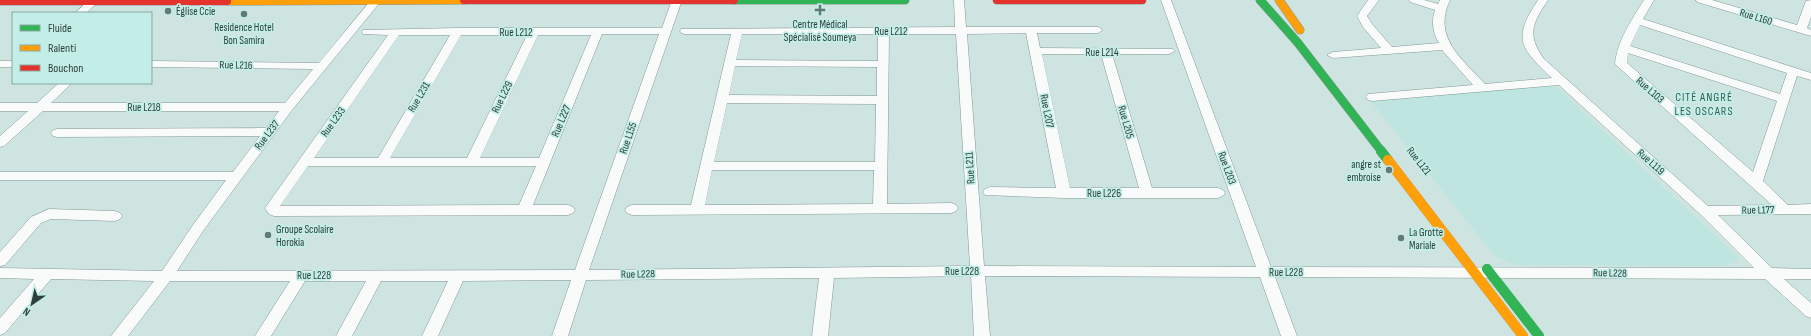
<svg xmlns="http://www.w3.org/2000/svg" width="1811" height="336" font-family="'Sofia Sans Condensed',sans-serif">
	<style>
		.built { fill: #bee5df }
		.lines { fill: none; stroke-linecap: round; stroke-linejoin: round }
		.street-casing { stroke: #869795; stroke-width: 1 }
		.fast-far1-casing { stroke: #869795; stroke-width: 9 }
		.fast-casing { stroke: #869795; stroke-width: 10 }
		.slow-far1-casing { stroke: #869795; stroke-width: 9 }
		.slow-casing { stroke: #869795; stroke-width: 10 }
		.jam-casing { stroke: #869795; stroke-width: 9 }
		.street { fill: #f8fbfa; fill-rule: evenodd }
		.fast-far1 { stroke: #30b455; stroke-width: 8 }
		.fast { stroke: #30b455; stroke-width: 10 }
		.slow-far1 { stroke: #ff9f0a; stroke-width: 8 }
		.slow { stroke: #ff9f0a; stroke-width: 10 }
		.jam { stroke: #e5322d; stroke-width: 8 }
		.poi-dot { fill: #657875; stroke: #c3eee7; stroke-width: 1.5 }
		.labels { text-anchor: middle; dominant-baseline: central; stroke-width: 3.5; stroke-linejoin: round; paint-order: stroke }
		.poi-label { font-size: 11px; fill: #2d3e3b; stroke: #c3eee7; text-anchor: start }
		.street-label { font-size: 11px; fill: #2d3e3b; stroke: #c3eee7 }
		.neighbourhood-label { font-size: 12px; letter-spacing: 1px; fill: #375d58; stroke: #c3eee7 }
	</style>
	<rect width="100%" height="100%" fill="#cde4e1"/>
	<!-- built -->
	<path class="built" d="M1555 86 1737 256 1738 260 1735 262 1721 266 1516 265 1495 256 1370 100Z"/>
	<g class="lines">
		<defs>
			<g id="street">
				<path d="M89 0 99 1 86 13H75Z"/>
				<path d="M371 0 381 1 292 110 203 231 177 271 575 270 659 34H602L533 205H568L573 207 575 210 573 213 568 215 274 216 269 214 265 208 388 35 363 34 362 32 363 30 458 28H662L672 0H682L589 270 970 266 956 34H889L887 204 951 203 956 205 958 208 956 211 951 213 632 215 627 213 625 210 627 207 632 205H691L731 34H685L681 33 680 31 681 29 955 27 954 0H964L966 27H1098L1103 30 1098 33H1037L1040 48 1173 49 1175 51 1169 54H1112L1152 188H1218L1223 190 1225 193 1223 196 1218 198H1064L985 195 983 192 985 189 990 187 1056 188 1026 33 967 34 984 266 1256 267 1161 0H1171L1271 267 1754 268 1700 214 1559 85 1372 101 1368 100 1366 97 1368 94 1473 85 1442 50 1333 58 1327 55 1333 52 1381 48 1363 27 1357 16 1368 0H1379L1367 16 1372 24 1392 47 1439 43C1433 33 1431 22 1435 10L1410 2 1409 0H1424L1438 4 1440 0H1450C1432 38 1462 58 1485 84L1552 78C1520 48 1512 39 1538 0H1548C1533 23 1526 34 1544 59L1708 206 1772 205 1615 64C1617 41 1632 19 1644 0H1654L1643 19 1811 73V80L1797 76 1763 181 1788 205 1811 204V214L1718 215 1772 268 1811 269V279H1784L1811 303V318L1806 316 1765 279 1275 277 1297 336H1281L1260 277 985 276 990 336H974L971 276 834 278 828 336H812L819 278 586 280 568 336H552L571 280 463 281 438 336H422L448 281H381L352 336H336L366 281H305L271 336H255L290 281H170L128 336H111L154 281 51 279 5 333 0 335V318L34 279 0 278V268L162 271 193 225 226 180H0V172H233L260 136 57 137 53 136 51 133 53 130 57 129 266 128 279 111H43L4 146 0 147V136L28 111H0V103H37L59 83H72L51 103H285L313 69 151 67V61L319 63ZM1640 25 1787 73 1780 94 1630 46ZM742 34H878V61L736 60ZM399 35H450L378 158H314ZM461 35H527L467 158H390ZM538 35H591L539 158H480ZM1628 53 1777 101 1753 172 1627 63ZM1042 54H1101L1139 188H1070ZM735 66 877 67V96L729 95ZM727 103 876 104 875 162H714ZM308 166H536L519 205 280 206ZM712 170H874L873 204 705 205Z"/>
				<path d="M1696 0H1712L1797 25 1806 1 1811 0V17L1807 28 1811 30V36L1697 2Z"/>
				<rect x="0" y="61" width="13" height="6"/>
				<path d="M49 209 115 211 120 213 122 216 120 219 115 221 51 219 41 223 5 265 0 266V252L31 217Z"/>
			</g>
			<g id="fast-far1">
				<path d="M734 0H905"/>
				<path d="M1260 0 1298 43 1382 152"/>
			</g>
			<g id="fast">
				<path d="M1381 151 1388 160"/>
				<path d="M1487 269 1539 336"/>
			</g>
			<g id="slow-far1">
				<path d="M1279 0 1300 30"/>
				<path d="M227 1 464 0"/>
			</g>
			<path id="slow" d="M1388 160 1523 336"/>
			<g id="jam">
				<path d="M464 0H734"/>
				<path d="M997 0H1142"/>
				<path d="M0 1H227"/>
			</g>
		</defs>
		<!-- street casing -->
		<use href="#street" class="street-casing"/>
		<!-- fast-far1 casing -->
		<use href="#fast-far1" class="fast-far1-casing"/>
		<!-- fast casing -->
		<use href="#fast" class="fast-casing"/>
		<!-- slow-far1 casing -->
		<use href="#slow-far1" class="slow-far1-casing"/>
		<!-- slow casing -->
		<use href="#slow" class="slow-casing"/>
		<!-- jam casing -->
		<use href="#jam" class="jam-casing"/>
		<!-- street -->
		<use href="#street" class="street"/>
		<!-- fast-far1 -->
		<use href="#fast-far1" class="fast-far1"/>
		<!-- fast -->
		<use href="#fast" class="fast"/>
		<!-- slow-far1 -->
		<use href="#slow-far1" class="slow-far1"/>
		<!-- slow -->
		<use href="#slow" class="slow"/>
		<!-- jam -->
		<use href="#jam" class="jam"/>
	</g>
	<!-- markers -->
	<g class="poi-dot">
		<path d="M818 4h4v4h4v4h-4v4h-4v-4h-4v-4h4z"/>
		<circle cx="168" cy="11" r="4"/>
		<circle cx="244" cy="14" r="4"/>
		<circle cx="1389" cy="170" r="4"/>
		<circle cx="268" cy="235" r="4"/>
		<circle cx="1401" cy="238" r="4"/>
	</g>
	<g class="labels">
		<!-- poi labels -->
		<g class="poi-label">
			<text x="176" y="11">Église Ccie</text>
			<text x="820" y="24" text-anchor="middle">Centre Médical<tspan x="820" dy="13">Spécialisé Soumeya</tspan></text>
			<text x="244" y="27" text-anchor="middle">Residence Hotel<tspan x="244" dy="13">Bon Samira</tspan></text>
			<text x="1381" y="164" text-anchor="end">angre st<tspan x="1381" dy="13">embroise</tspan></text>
			<text x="276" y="229">Groupe Scolaire<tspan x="276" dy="13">Horokia</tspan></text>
			<text x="1409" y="232">La Grotte<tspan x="1409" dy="13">Mariale</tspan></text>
		</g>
		<!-- street labels -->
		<g class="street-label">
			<text transform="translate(1756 17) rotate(17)">Rue L160</text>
			<text x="891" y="31">Rue L212</text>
			<text x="516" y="32">Rue L212</text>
			<text x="1102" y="52">Rue L214</text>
			<text transform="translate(236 65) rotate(1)">Rue L216</text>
			<text transform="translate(1650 90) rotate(41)">Rue L103</text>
			<text transform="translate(419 97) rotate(-60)">Rue L231</text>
			<text transform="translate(502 97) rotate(-64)">Rue L229</text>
			<text x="144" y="107">Rue L218</text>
			<text transform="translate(1047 111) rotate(79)">Rue L207</text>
			<text transform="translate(561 121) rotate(-67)">Rue L227</text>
			<text transform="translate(333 122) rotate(-55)">Rue L233</text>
			<text transform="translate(1126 122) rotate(74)">Rue L205</text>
			<text transform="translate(267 135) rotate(-53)">Rue L237</text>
			<text transform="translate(628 138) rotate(-71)">Rue L155</text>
			<text transform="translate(1419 161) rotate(52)">Rue L121</text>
			<text transform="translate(1651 162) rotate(42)">Rue L119</text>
			<text transform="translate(970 168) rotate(-94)">Rue L211</text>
			<text transform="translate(1227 168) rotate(70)">Rue L203</text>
			<text x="1104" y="193">Rue L226</text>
			<text transform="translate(1758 210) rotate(-1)">Rue L177</text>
			<text x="962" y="271">Rue L228</text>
			<text x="1286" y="272">Rue L228</text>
			<text transform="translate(1610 273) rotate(1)">Rue L228</text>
			<text transform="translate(638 274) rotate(-1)">Rue L228</text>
			<text x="314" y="275">Rue L228</text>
		</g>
		<!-- neighbourhood labels -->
		<g class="neighbourhood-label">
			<text x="1704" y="97">CITÉ ANGRÉ<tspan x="1704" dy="14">LES OSCARS</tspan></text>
		</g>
	</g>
	<!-- legend -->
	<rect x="12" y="12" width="140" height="72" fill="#c3eee7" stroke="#87a8a2"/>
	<rect x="20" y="25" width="20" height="6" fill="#30b455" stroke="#87a8a2"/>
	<text x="48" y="32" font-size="12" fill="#2d3e3b">Fluide</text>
	<rect x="20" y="45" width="20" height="6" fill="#ff9f0a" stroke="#87a8a2"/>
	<text x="48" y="52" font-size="12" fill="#2d3e3b">Ralenti</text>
	<rect x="20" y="65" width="20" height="6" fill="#e5322d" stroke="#87a8a2"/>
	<text x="48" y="72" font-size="12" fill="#2d3e3b">Bouchon</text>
	<!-- north arrow -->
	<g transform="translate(32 304) rotate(214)" stroke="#c3eee7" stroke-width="3" paint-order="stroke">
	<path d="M0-3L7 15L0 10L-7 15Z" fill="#2d3e3b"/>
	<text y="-6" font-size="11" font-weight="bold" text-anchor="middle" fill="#2d3e3b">N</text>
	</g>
</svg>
